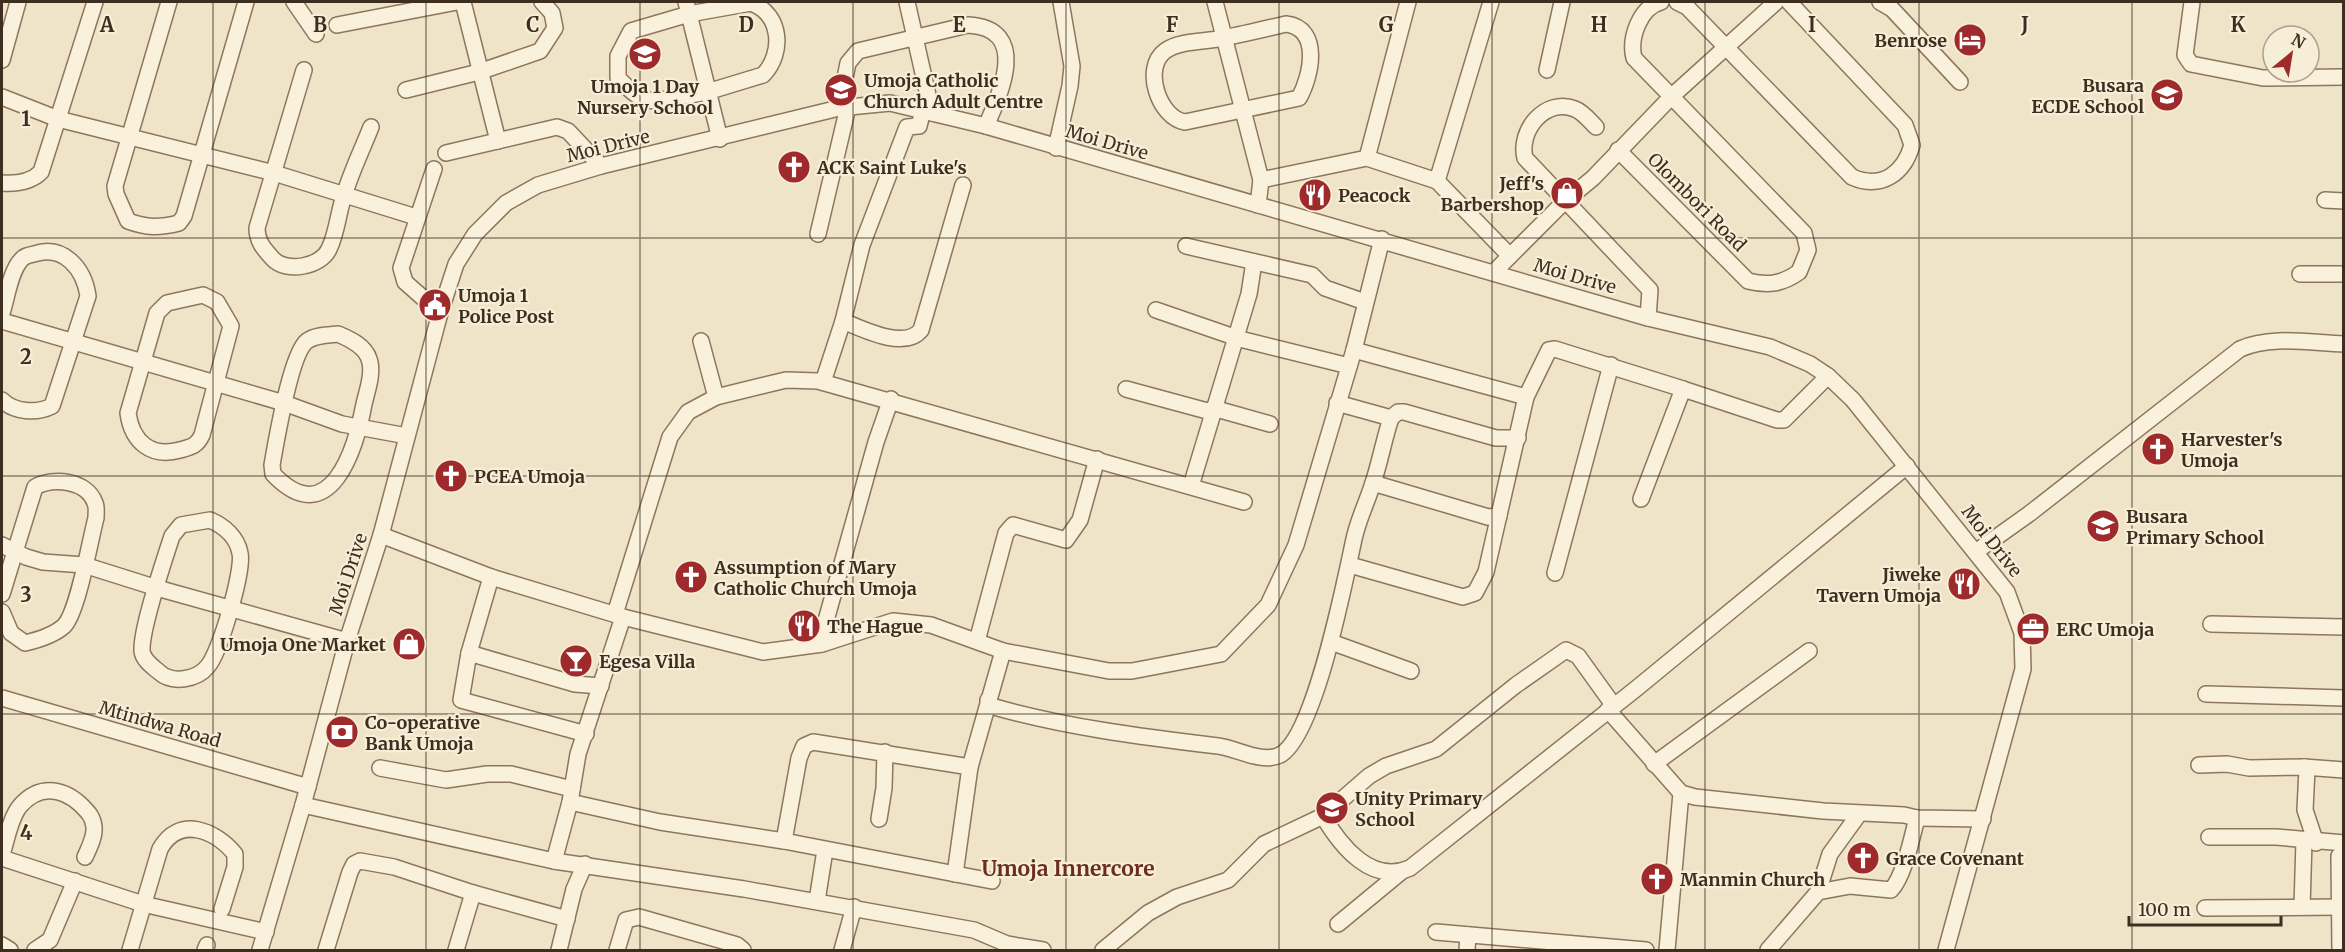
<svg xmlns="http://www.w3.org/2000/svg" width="2345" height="952" font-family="Merriweather,serif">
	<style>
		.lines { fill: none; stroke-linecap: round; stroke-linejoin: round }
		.minor-casing { stroke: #8d765c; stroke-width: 18 }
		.minor { stroke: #faf1dc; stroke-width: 15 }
		.grid { fill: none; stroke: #3d2e20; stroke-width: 1.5; stroke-opacity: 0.55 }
		.labels { text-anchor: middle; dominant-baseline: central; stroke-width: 4.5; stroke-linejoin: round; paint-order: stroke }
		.poi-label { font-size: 18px; font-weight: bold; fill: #3d2e20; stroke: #f7eed8; text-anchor: start }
		.street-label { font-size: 18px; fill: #3d2e20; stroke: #f7eed8 }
		.quarter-label { font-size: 21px; font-weight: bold; fill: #6b2e1e; stroke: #f7eed8 }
		.grid-label { font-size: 20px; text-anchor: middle; font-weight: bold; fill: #3d2e20; stroke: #f7eed8; stroke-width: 4.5; stroke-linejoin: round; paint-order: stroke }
	</style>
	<rect width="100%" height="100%" fill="#f0e4c8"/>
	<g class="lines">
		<defs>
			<g id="minor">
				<path d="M169 2 115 186 116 194 128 221C147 228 159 228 179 223L184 216 246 2"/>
				<path d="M294 2 316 34"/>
				<path d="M463 2 498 141"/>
				<path d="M686 2 720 139"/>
				<path d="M907 2 932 113"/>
				<path d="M1215 2 1261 180"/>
				<path d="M1677 2 1687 7 1852 177C1882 190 1904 173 1912 145L1905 125 1789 2"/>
				<path d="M1880 2 1892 9 1960 82"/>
				<path d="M2192 2 2185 55 2191 64 2263 78 2344 77"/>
				<path d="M751 3C782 14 784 54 763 75L707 92 655 101C638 100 629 89 618 78V56L631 31 689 14Z"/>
				<path d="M1286 24C1322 28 1311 77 1299 98L1185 122C1159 118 1142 68 1165 51 1180 40 1206 42 1223 38 1244 34 1265 29 1286 24Z"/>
				<path d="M337 25 457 2"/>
				<path d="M2 60 18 2"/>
				<path d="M304 70 257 228C257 242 264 249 273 259 286 273 321 267 329 249 337 233 338 213 344 196 351 172 362 150 371 127"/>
				<path d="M1547 70 1562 2"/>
				<path d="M406 90 479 72 540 51 555 28 552 13 542 2"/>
				<path d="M2 97 58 119 274 173 416 217"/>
				<path d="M839 108 848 63 858 51 968 25C1030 28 1001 93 986 126"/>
				<path d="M923 110 919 126 907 127 862 245 843 321C864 330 905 350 921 330L963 185"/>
				<path d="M1596 127C1590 121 1583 112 1575 109 1545 97 1518 131 1525 158L1650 290 1648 318"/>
				<path d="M1056 148 1070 86 1072 66 1061 2"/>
				<path d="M1618 150 1748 281C1768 286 1782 284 1799 272L1808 250 1804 233 1634 58C1629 38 1640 7 1661 2"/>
				<path d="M446 153 557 127 568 131 601 166"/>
				<path d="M1367 158 1408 2"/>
				<path d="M434 169 401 268 405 282 440 313"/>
				<path d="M1437 181 1491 2"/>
				<path d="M2 183C16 184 31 182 41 172L95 2"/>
				<path d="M2325 200 2344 201"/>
				<path d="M1258 205 1261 180 1367 158 1437 181 1510 256"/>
				<path d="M818 234 848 107"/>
				<path d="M1186 246 1312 275 1325 288 1365 302"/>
				<path d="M1494 272 1564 202 1593 178 1672 96 1776 2"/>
				<path d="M2300 274H2344"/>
				<path d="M203 295 217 302 231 326 202 435C197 446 191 447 180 450 151 458 132 442 128 413L157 313 167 303Z"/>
				<path d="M1156 310 1240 339 1349 366"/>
				<path d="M2 313C7 298 10 272 21 260 24 256 29 255 34 254 64 244 84 269 88 296L52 406C36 414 14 412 2 400"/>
				<path d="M2 321 284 403 342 424 407 436"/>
				<path d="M338 334C350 339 365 346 369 359 374 372 367 391 364 404 356 450 329 533 273 474L272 465C276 442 291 353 307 341 315 335 328 335 338 334Z"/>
				<path d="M1354 350 1526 397"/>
				<path d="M823 382 843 321"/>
				<path d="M1126 389 1211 412"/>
				<path d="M1683 389 1777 420H1784L1828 376"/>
				<path d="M716 397 786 380 818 381 1244 502"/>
				<path d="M1337 403 1391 418"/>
				<path d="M1213 408 1270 424"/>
				<path d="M1373 483 1488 517 1499 516"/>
				<path d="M1191 486 1249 294 1254 262"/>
				<path d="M210 520C224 526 237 537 240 553 244 570 220 652 208 666 197 680 172 684 159 672 152 666 143 660 142 651 141 628 164 561 172 536L181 525Z"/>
				<path d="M381 535 491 577 623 617 763 652 822 644 893 621 931 625 1003 651 1109 671H1132L1221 654 1268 605 1296 545 1354 350 1382 239"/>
				<path d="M2 545 26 557 43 562 84 565 157 588 347 641"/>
				<path d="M1977 551 2029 514 2240 349C2271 335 2311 343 2344 344"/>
				<path d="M1350 565 1463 597 1475 593 1486 572 1526 397 1549 350 1555 349 1683 389 1641 499"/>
				<path d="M1555 573 1611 365"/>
				<path d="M491 577 469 653 461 700 586 734"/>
				<path d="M2 594 35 487C53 477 87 480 95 503 97 507 96 513 96 518 90 540 78 612 64 626 54 635 38 640 25 643L11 633 2 612"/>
				<path d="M615 614 670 437 688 412 716 397 701 341"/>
				<path d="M2211 624 2344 627"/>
				<path d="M977 641 1006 533 1013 525 1066 540 1080 520 1097 459"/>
				<path d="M1331 642 1411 671"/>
				<path d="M822 644 825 624 876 442 891 399"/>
				<path d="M469 653 575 684 601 686"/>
				<path d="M2206 694 2344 698"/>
				<path d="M2 698 308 787"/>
				<path d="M988 700 991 706C1064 727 1142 737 1218 746 1236 748 1262 764 1280 755 1315 736 1345 580 1354 539 1358 520 1367 502 1373 483 1380 462 1384 439 1391 418L1398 412H1404L1496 438H1518"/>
				<path d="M1608 710 1681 793 1695 797 1823 811 1904 815 1917 818 1983 819"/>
				<path d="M1654 764 1809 651"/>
				<path d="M2199 765 2227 764 2249 768 2304 767 2344 770"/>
				<path d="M970 767 813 742 804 746 799 758 784 841 992 881"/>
				<path d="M2304 767 2307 769 2305 810 2316 843"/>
				<path d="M380 768 446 780 487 774H511L572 789"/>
				<path d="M570 802 660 822 784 841"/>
				<path d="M303 805 554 861 744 889 974 930 1007 944 1043 950"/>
				<path d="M1323 816 1369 776 1386 766 1436 749 1516 685 1566 650 1578 656 1614 706"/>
				<path d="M879 819 884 788 885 752"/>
				<path d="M2209 837H2276L2344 843"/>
				<path d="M2 854C7 840 10 818 20 806 38 785 61 787 80 804 87 811 93 816 94 827 95 837 89 848 85 857"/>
				<path d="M2339 856 2340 950"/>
				<path d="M2 858 143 904 266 932"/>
				<path d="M554 861 570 802 578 754 623 617"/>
				<path d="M955 874 970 767 1003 651"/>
				<path d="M1818 892 1830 854 1859 814"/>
				<path d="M817 901 825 850"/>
				<path d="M2302 907 2304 841"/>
				<path d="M2205 908 2344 907"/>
				<path d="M1338 924 1401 872"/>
				<path d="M1436 932 1646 950"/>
				<path d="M2 945 10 950"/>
				<path d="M35 950 50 940 75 881"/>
				<path d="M130 950 160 849C179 815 215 830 235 854V867L222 909"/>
				<path d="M205 950 207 945"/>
				<path d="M260 950 303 805 347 641 381 535 440 313 456 264 475 234 506 203 538 185 601 166 839 108 890 103 986 126 1648 318 1770 347 1810 364 1828 376 1853 400 2007 592 2022 633 2023 669 1946 950"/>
				<path d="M326 950 350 872 354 864 360 861 394 867 473 893 567 919"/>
				<path d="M456 950 473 893"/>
				<path d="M559 950 574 889 585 864"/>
				<path d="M617 950 626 920 639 917 737 945 743 950"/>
				<path d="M842 950 854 907"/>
				<path d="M1103 950 1148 913 1177 897 1228 880 1264 844 1323 816C1340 845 1371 885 1410 868L1637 688 1907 466"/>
				<path d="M1467 950 1468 935"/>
				<path d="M1667 950 1681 793"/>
				<path d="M1768 950 1818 892 1850 886 1891 890C1904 877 1912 837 1917 818"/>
			</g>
		</defs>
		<!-- minor casing -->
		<use href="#minor" class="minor-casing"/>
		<!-- minor -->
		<use href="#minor" class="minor"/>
	</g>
	<!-- grid -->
	<path class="grid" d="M213 2V950M426 2V950M640 2V950M853 2V950M1066 2V950M1279 2V950M1492 2V950M1705 2V950M1919 2V950M2132 2V950M2 238H2344M2 476H2344M2 714H2344"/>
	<!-- icons -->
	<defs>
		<symbol id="hotel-disc" viewBox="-11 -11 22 22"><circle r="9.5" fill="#9e2a2b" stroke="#f7eed8"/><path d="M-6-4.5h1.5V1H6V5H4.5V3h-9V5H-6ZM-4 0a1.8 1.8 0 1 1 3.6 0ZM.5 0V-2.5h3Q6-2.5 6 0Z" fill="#fff"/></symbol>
		<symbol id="school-disc" viewBox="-11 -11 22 22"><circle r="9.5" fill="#9e2a2b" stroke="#f7eed8"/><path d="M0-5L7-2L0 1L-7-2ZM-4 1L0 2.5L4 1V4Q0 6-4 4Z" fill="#fff"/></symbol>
		<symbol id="church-disc" viewBox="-11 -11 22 22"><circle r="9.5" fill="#9e2a2b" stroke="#f7eed8"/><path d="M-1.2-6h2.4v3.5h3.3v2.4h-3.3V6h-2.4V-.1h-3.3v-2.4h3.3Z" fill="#fff"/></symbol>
		<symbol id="shop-disc" viewBox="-11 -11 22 22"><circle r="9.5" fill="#9e2a2b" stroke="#f7eed8"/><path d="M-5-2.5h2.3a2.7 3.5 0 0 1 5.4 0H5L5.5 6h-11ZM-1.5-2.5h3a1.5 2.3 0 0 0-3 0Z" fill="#fff"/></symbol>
		<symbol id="restaurant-disc" viewBox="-11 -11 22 22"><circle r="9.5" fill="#9e2a2b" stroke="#f7eed8"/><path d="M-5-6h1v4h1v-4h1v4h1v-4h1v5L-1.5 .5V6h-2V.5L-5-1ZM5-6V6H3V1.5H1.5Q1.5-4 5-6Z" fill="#fff"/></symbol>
		<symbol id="civic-disc" viewBox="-11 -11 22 22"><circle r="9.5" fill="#9e2a2b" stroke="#f7eed8"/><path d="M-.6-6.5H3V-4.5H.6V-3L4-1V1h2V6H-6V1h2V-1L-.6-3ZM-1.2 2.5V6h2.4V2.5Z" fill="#fff"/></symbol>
		<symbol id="office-disc" viewBox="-11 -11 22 22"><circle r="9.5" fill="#9e2a2b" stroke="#f7eed8"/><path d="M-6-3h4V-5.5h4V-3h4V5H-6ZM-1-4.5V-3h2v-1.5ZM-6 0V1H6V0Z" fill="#fff"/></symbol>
		<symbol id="bar-disc" viewBox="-11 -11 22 22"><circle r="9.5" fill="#9e2a2b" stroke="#f7eed8"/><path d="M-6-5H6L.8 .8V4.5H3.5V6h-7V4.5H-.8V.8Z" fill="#fff"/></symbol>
		<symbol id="bank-disc" viewBox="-11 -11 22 22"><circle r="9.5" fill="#9e2a2b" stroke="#f7eed8"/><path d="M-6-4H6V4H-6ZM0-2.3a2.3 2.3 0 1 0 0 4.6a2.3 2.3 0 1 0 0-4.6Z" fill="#fff"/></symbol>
	</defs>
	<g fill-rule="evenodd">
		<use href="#hotel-disc" x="1951" y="21" width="38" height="38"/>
		<use href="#school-disc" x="626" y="35" width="38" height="38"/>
		<use href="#school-disc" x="822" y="71" width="38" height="38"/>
		<use href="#school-disc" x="2148" y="76" width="38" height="38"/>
		<use href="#church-disc" x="775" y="148" width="38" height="38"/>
		<use href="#shop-disc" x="1548" y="174" width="38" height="38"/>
		<use href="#restaurant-disc" x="1296" y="176" width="38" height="38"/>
		<use href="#civic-disc" x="416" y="286" width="38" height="38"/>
		<use href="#church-disc" x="2139" y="430" width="38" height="38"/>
		<use href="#church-disc" x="432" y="457" width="38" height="38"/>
		<use href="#school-disc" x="2084" y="507" width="38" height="38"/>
		<use href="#church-disc" x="672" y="558" width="38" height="38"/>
		<use href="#restaurant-disc" x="1945" y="565" width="38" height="38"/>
		<use href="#restaurant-disc" x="785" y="607" width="38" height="38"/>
		<use href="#office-disc" x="2014" y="610" width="38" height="38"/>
		<use href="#shop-disc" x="390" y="625" width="38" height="38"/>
		<use href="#bar-disc" x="557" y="642" width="38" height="38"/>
		<use href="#bank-disc" x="323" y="713" width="38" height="38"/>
		<use href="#school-disc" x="1313" y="789" width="38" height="38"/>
		<use href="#church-disc" x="1844" y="839" width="38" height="38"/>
		<use href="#church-disc" x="1638" y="860" width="38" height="38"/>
	</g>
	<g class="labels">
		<!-- poi labels -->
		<g class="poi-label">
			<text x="1947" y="40" text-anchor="end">Benrose</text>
			<text x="864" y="80">Umoja Catholic<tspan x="864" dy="21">Church Adult Centre</tspan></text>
			<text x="2144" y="85" text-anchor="end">Busara<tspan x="2144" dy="21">ECDE School</tspan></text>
			<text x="645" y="86" text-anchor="middle">Umoja 1 Day<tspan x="645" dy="21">Nursery School</tspan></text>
			<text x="817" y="167">ACK Saint Luke's</text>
			<text x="1544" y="183" text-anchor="end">Jeff's<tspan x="1544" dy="21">Barbershop</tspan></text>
			<text x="1338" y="195">Peacock</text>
			<text x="458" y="295">Umoja 1<tspan x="458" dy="21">Police Post</tspan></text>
			<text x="2181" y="439">Harvester's<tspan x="2181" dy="21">Umoja</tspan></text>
			<text x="474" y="476">PCEA Umoja</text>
			<text x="2126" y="516">Busara<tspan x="2126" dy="21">Primary School</tspan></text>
			<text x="714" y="567">Assumption of Mary<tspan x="714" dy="21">Catholic Church Umoja</tspan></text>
			<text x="1941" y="574" text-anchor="end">Jiweke<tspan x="1941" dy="21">Tavern Umoja</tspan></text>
			<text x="827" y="626">The Hague</text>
			<text x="2056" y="629">ERC Umoja</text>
			<text x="386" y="644" text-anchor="end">Umoja One Market</text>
			<text x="599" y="661">Egesa Villa</text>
			<text x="365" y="722">Co-operative<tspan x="365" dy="21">Bank Umoja</tspan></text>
			<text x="1355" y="798">Unity Primary<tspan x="1355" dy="21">School</tspan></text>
			<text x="1886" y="858">Grace Covenant</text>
			<text x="1680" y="879">Manmin Church</text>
		</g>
		<!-- street labels -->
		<g class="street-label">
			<text transform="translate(1107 142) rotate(16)">Moi Drive</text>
			<text transform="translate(608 146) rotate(-14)">Moi Drive</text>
			<text transform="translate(1697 202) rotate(45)">Olombori Road</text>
			<text transform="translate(1575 276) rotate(16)">Moi Drive</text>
			<text transform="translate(1992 541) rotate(52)">Moi Drive</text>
			<text transform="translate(348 574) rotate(-72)">Moi Drive</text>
			<text transform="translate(160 724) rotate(16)">Mtindwa Road</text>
		</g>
		<!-- quarter labels -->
		<g class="quarter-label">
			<text x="1068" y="868">Umoja Innercore</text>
		</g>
	</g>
	<g class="grid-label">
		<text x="107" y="32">A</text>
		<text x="320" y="32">B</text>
		<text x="533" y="32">C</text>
		<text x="746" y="32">D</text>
		<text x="959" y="32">E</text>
		<text x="1172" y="32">F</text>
		<text x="1386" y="32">G</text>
		<text x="1599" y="32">H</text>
		<text x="1812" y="32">I</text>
		<text x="2025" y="32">J</text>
		<text x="2238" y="32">K</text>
		<text x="26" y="126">1</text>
		<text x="26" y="364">2</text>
		<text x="26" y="602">3</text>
		<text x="26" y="840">4</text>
	</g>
	<!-- border -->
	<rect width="2345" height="952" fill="none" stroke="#3d2e20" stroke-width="6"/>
	<!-- north arrow -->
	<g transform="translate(2291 54) rotate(30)"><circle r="28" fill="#f7eed8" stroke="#ada18e" stroke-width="1.5"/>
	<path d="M0-4.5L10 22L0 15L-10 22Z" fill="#9e2a2b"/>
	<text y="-9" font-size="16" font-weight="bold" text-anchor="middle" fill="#3d2e20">N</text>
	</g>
	<!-- scale -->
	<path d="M2129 916v9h152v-9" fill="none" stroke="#3d2e20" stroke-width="3"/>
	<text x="2138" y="916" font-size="18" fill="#3d2e20" stroke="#f7eed8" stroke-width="4.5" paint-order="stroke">100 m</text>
</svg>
